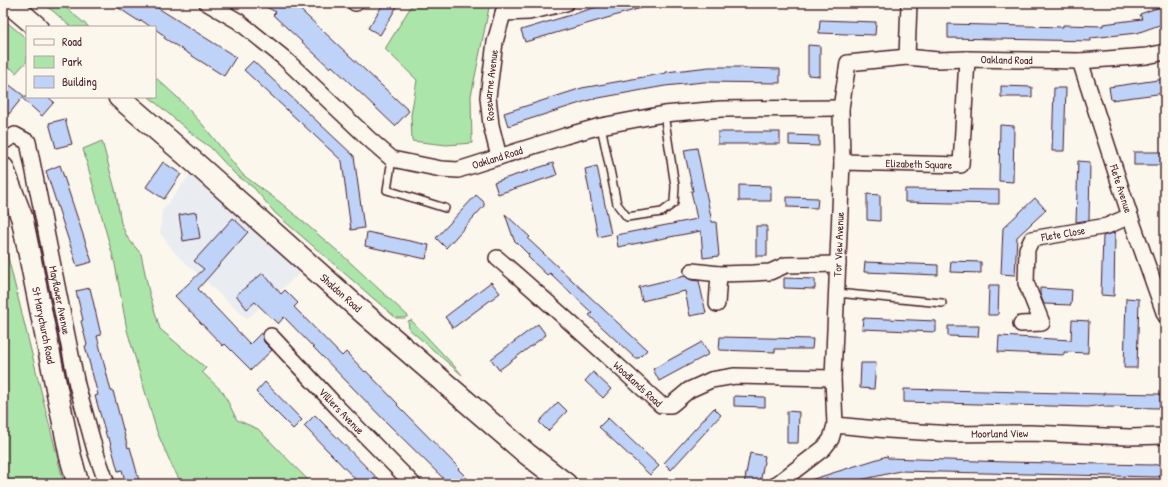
<svg xmlns="http://www.w3.org/2000/svg" width="1168" height="487" font-family="'Patrick Hand',sans-serif">
	<style>
		.built { fill: #e9ecf0 }
		.green { fill: #abe5aa; stroke: #7a826a }
		.building { fill: #bfd2f8; stroke: #4a1f2b }
		.lines { fill: none; stroke-linecap: round; stroke-linejoin: round }
		.lane-casing { stroke: #4a1f2b; stroke-width: 10 }
		.street-casing { stroke: #4a1f2b; stroke-width: 18 }
		.secondary-casing { stroke: #4a1f2b; stroke-width: 24 }
		.lane { stroke: #fbf7ec; stroke-width: 7 }
		.street { stroke: #fbf7ec; stroke-width: 15 }
		.secondary { stroke: #fbf7ec; stroke-width: 21 }
		.labels { text-anchor: middle; dominant-baseline: central; stroke-width: 3; stroke-linejoin: round; paint-order: stroke }
		.street-label { font-size: 11px; fill: #4a1f2b; stroke: #fbf7ec }
	</style>
	<rect width="100%" height="100%" fill="#fbf7ec"/>
	<filter id="ink" filterUnits="userSpaceOnUse"><feTurbulence type="fractalNoise" baseFrequency=".025" numOctaves="2"/><feDisplacementMap in="SourceGraphic" scale="8" xChannelSelector="R" yChannelSelector="G"/><feConvolveMatrix kernelMatrix="1 2 1 2 8 2 1 2 1" color-interpolation-filters="sRGB"/></filter>
	<g filter="url(#ink)">
		<!-- built -->
		<path class="built" d="M193 171 301 272 247 319 176 254 160 233 162 211Z"/>
		<!-- green -->
		<g class="green">
			<path d="M41 3H60L89 27H71L53 11Z"/>
			<path d="M413 3H490L471 96 472 143 447 145 412 141 411 115 417 80 385 49Z"/>
			<path d="M3 19 27 39V61L16 73 11 68 3 71Z"/>
			<path d="M155 77 177 97 203 125 243 175 281 203 340 253 408 316 405 318H396L275 213 254 188 235 174 210 147 197 138 149 97H155Z"/>
			<path d="M102 141 116 193 121 223 127 237 141 254 149 292 160 329 206 368 202 372 223 392 237 420 258 429 312 484H182L172 466 157 432 127 330 115 264 83 149Z"/>
			<path d="M3 237 64 484H3Z"/>
			<path d="M411 320 457 369 462 375 409 329 408 321Z"/>
		</g>
		<!-- building -->
		<g class="building">
			<path d="M111 3H150L236 57 224 76 164 38 165 36 155 29V27H151L141 20 140 22Z"/>
			<path d="M258 3H293L409 111 395 126 332 66 330 68 273 15 276 12Z"/>
			<path d="M384 3H399L380 35 368 28Z"/>
			<path d="M610 3H647L648 6 525 42 521 30Z"/>
			<path d="M1165 5V23L1137 33 1091 38V41L948 38V24L1063 27V25L1103 26V24L1142 19 1140 14Z"/>
			<path d="M820 20 876 22 875 35 819 33Z"/>
			<path d="M808 45 820 46V76L808 75Z"/>
			<path d="M253 61 354 156 364 228 351 230 342 161 244 70Z"/>
			<path d="M709 67H743V68L780 69V83L704 82 665 86 593 99 508 126 504 113 582 88 666 73V72Z"/>
			<path d="M1165 79V93L1111 100 1109 87Z"/>
			<path d="M3 80 24 96 23 97H48L54 102 42 116 22 98 9 114 3 110Z"/>
			<path d="M1001 86 1032 87V97H1001Z"/>
			<path d="M1054 88H1066L1064 151H1052Z"/>
			<path d="M65 119 72 144 56 148 49 123Z"/>
			<path d="M1000 125 1014 126 1013 182 999 181Z"/>
			<rect x="718" y="132" width="62" height="12"/>
			<path d="M789 135 819 136V146L789 145Z"/>
			<path d="M697 148 712 222H716L719 256 703 258 701 231 618 247 616 235 697 219 691 191H693L684 150Z"/>
			<rect x="1134" y="152" width="31" height="13"/>
			<path d="M1078 161 1090 162 1089 220 1076 222Z"/>
			<path d="M163 162 181 174 164 199 146 187Z"/>
			<path d="M553 163 557 175 498 194 494 182Z"/>
			<path d="M60 165 92 262 77 266 46 171Z"/>
			<path d="M597 166 611 234 598 237 585 169Z"/>
			<path d="M739 185 771 186V201H739Z"/>
			<path d="M905 189 999 190V204L905 202Z"/>
			<path d="M867 194 880 195V221L867 220Z"/>
			<path d="M476 195 484 202V206L446 248 436 238Z"/>
			<path d="M787 197 818 198 817 208 787 207Z"/>
			<path d="M1035 198 1046 210 1017 237 1015 275 1001 274 1003 228Z"/>
			<path d="M196 212 200 238 183 241 179 215Z"/>
			<path d="M505 214 530 237 528 239 647 350 639 358H635L589 315 592 313 550 273 547 275 528 257 529 255 514 240Z"/>
			<path d="M233 218 248 232 198 289 250 344 261 333 262 335 264 342 272 350 251 370 225 344 223 346 175 296 204 269 194 261Z"/>
			<rect x="756" y="226" width="11" height="30"/>
			<path d="M367 232 429 245 426 259 365 246Z"/>
			<path d="M1113 233H1115L1114 296 1101 295 1103 236Z"/>
			<path d="M951 261 981 262V273L950 272Z"/>
			<path d="M865 262 938 265V275L864 272Z"/>
			<path d="M263 273 281 294 285 290 298 303 294 307 342 356 346 352 365 372 366 371 398 404 397 405 459 468 458 469 473 484H449L387 423 284 317 278 324 255 302 247 309 236 295Z"/>
			<path d="M685 276 691 280 699 281 706 313 690 316 685 291 642 301 639 287Z"/>
			<path d="M784 278 815 279V289L784 288Z"/>
			<path d="M491 282 500 293 453 328 445 317Z"/>
			<path d="M989 285H999L998 315H988Z"/>
			<path d="M90 288 101 335 97 336 111 391H113L128 448 130 447 140 484H126L122 470 118 471 109 438H107L95 396 98 395 85 346 87 345 81 321 83 320 76 291Z"/>
			<path d="M1040 288 1072 290 1071 305 1044 304 1040 294Z"/>
			<path d="M1126 298 1139 299 1137 368H1124Z"/>
			<path d="M863 318 936 321V332L862 329Z"/>
			<path d="M1072 320 1089 321 1088 353 1064 352V355L998 352 999 336 1071 340Z"/>
			<path d="M538 324 546 335 499 370 491 359Z"/>
			<path d="M948 326H979L978 337 948 336Z"/>
			<path d="M720 337 813 339 812 349H775V352L719 350Z"/>
			<path d="M702 342 709 354 659 381 653 369Z"/>
			<path d="M861 363H876L874 389 860 388Z"/>
			<path d="M593 372 611 389 603 398 585 381Z"/>
			<path d="M265 382 302 420 293 429 256 392Z"/>
			<path d="M904 389 1104 394V393L1160 394V408L1104 407V405L1087 407 904 402Z"/>
			<path d="M734 396 765 397V407L734 406Z"/>
			<path d="M558 402 567 411 548 431 539 422Z"/>
			<path d="M714 408 721 415 671 470 664 463Z"/>
			<path d="M787 411 799 412 798 443H787Z"/>
			<path d="M315 415 383 484H360L304 426Z"/>
			<path d="M608 418 659 466 650 475 599 427Z"/>
			<path d="M750 453 765 456 760 484H744Z"/>
			<path d="M887 456 888 458 1007 462 1151 465 1165 464V476L1155 477 900 471 843 484H804V482Z"/>
		</g>
		<g class="lines">
			<defs>
				<g id="lane">
					<path d="M601 126 617 204 627 217 662 212 674 203 675 186 664 114"/>
					<path d="M392 159 387 190 445 208"/>
					<path d="M837 293 942 303"/>
				</g>
				<g id="street">
					<path id="s1" d="M207 3 238 21 284 58 369 139 392 159 441 169 458 170 565 136 601 126 664 114 721 109 841 108"/>
					<path d="M355 3H356"/>
					<path d="M503 13 529 12 566 3"/>
					<path d="M907 57 909 3"/>
					<path id="s2" d="M1080 61 1130 216 1165 315"/>
					<path id="s3" d="M3 142 15 135 28 142 77 385 95 450 107 484"/>
					<path id="s4" d="M499 157 491 125 488 97 495 42 506 3"/>
					<path id="s5" d="M842 162 961 165 967 59"/>
					<path id="s6" d="M497 258C553 306 607 356 661 405H671L689 390 711 380 735 376 833 378"/>
					<path d="M692 271 719 274 754 273 770 272 786 265 838 264"/>
					<path d="M717 304 719 274"/>
					<path id="s7" d="M1021 324 1042 323 1026 283 1027 249 1032 239 1107 226 1130 216"/>
					<path id="s8" d="M271 336 339 409 413 484"/>
					<path id="s9" d="M835 425 888 430 953 434 1030 433 1129 437 1165 436"/>
					<path id="s10" d="M777 484 824 448 831 439 835 425 833 378 842 162 841 108 848 63 907 57 938 60 967 59 1080 61 1147 56 1165 52"/>
				</g>
				<g id="secondary">
					<path d="M9 3 37 27"/>
					<path id="s11" d="M119 97 193 161 367 316 527 454 566 484"/>
					<path id="s12" d="M3 168 22 218 70 455 78 484"/>
				</g>
			</defs>
			<!-- lane casing -->
			<use href="#lane" class="lane-casing"/>
			<!-- street casing -->
			<use href="#street" class="street-casing"/>
			<!-- secondary casing -->
			<use href="#secondary" class="secondary-casing"/>
			<!-- lane -->
			<use href="#lane" class="lane"/>
			<!-- street -->
			<use href="#street" class="street"/>
			<!-- secondary -->
			<use href="#secondary" class="secondary"/>
		</g>
	</g>
	<g class="labels">
		<!-- street labels -->
		<g class="street-label">
			<text stroke="none"><textPath href="#s10" startOffset="607">Oakland Road</textPath></text>
			<text stroke="none"><textPath href="#s4" startOffset="73">Rosewarne Avenue</textPath></text>
			<text stroke="none"><textPath href="#s1" startOffset="351">Oakland Road</textPath></text>
			<text stroke="none"><textPath href="#s5" startOffset="77">Elizabeth Square</textPath></text>
			<text stroke="none"><textPath href="#s2" startOffset="134">Flete Avenue</textPath></text>
			<text stroke="none"><textPath href="#s7" startOffset="141">Flete Close</textPath></text>
			<text stroke="none"><textPath href="#s10" startOffset="266">Tor View Avenue</textPath></text>
			<text stroke="none"><textPath href="#s11" startOffset="296">Shaldon Road</textPath></text>
			<text stroke="none"><textPath href="#s3" startOffset="190">Mayflower Avenue</textPath></text>
			<text stroke="none"><textPath href="#s12" startOffset="163">St Marychurch Road</textPath></text>
			<text stroke="none"><textPath href="#s6" startOffset="189">Woodlands Road</textPath></text>
			<text stroke="none"><textPath href="#s8" startOffset="103">Villiers Avenue</textPath></text>
			<text stroke="none"><textPath href="#s9" startOffset="165">Moorland View</textPath></text>
		</g>
	</g>
	<!-- margin -->
	<rect width="1168" height="487" fill="none" stroke="#fbf7ec" stroke-width="16"/>
	<rect x="8" y="8" width="1152" height="471" fill="none" stroke="#4a1f2b" stroke-width="1.5" filter="url(#ink)"/>
	<!-- legend -->
	<rect x="26" y="26" width="130" height="72" fill="#fbf7ec" stroke="#b4a19f"/>
	<rect x="34" y="39" width="20" height="6" fill="#fbf7ec" stroke="#b4a19f"/>
	<text x="62" y="46" font-size="12" fill="#4a1f2b">Road</text>
	<rect x="34" y="56" width="20" height="12" fill="#abe5aa" stroke="#b4a19f"/>
	<text x="62" y="66" font-size="12" fill="#4a1f2b">Park</text>
	<rect x="34" y="76" width="20" height="12" fill="#bfd2f8" stroke="#b4a19f"/>
	<text x="62" y="86" font-size="12" fill="#4a1f2b">Building</text>
</svg>
